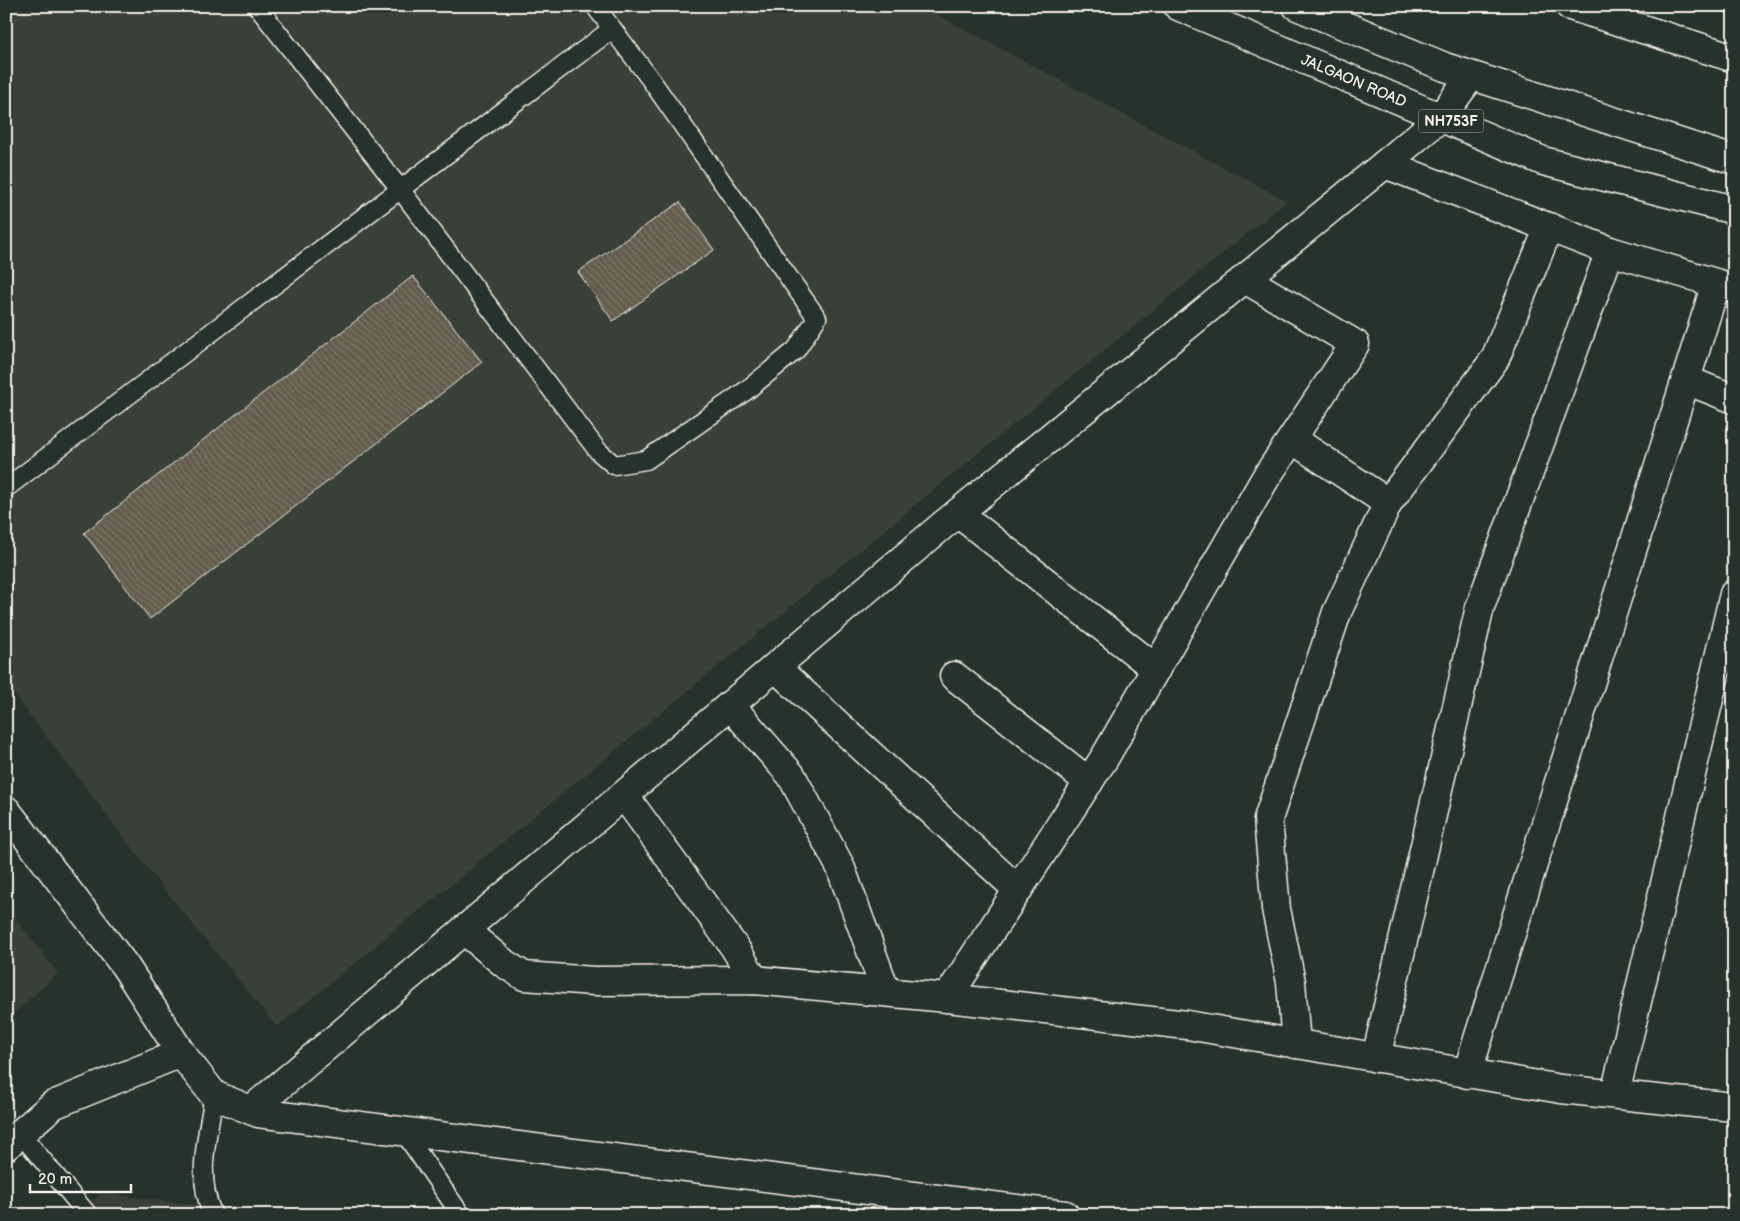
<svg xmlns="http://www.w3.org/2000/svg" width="1740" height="1221" font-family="'Balsamiq Sans',sans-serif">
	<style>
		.built { fill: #393f37 }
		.building { fill: url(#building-back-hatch); stroke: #f4f1e8 }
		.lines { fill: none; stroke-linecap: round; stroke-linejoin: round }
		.lane-casing { stroke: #f4f1e8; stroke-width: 21 }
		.street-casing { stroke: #f4f1e8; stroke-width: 31 }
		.highway-casing { stroke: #f4f1e8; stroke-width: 31 }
		.lane { stroke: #26332d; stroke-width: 18 }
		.street { stroke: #26332d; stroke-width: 28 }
		.highway { stroke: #26332d; stroke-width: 28 }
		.labels { text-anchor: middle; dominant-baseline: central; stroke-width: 4; stroke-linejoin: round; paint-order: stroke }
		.shield { fill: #26332d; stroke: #b6b8b0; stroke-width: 1 }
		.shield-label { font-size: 14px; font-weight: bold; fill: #f4f1e8 }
		.street-label { font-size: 15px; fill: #f4f1e8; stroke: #26332d }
	</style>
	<defs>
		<pattern id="building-back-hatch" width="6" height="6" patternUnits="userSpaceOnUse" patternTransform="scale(1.25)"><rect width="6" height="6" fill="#645c4d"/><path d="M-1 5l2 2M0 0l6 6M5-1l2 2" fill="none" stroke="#7b7467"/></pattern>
	</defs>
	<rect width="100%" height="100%" fill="#26332d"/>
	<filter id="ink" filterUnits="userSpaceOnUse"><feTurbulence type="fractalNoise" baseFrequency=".02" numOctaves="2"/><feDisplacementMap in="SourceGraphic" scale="10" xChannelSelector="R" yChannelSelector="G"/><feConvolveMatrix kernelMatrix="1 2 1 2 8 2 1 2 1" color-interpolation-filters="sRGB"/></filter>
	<g filter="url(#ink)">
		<!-- built -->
		<g class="built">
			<path d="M6 6H921L1287 201 277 1027 159 883 6 684Z"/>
			<path d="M6 906 58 973 6 1021Z"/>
			<path d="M101 1193 281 1215H76Z"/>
		</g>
		<!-- building -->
		<g class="building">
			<path d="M680 202 714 250 613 321 578 272Z"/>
			<path d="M413 276 482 362 150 619 84 533Z"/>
		</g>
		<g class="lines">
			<defs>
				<g id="lane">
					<path d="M257 6 400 189 598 451 614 465 646 460 747 390 796 350 817 318 651 80 595 6"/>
					<path d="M6 488 612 29"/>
					<path d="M403 1131 461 1215"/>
					<path d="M20 1133 88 1215"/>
					<path d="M213 1215C195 1177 208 1135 214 1095"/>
				</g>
				<g id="street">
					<path d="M1570 6 1734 58"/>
					<path d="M1385 164 1610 251 1732 288"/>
					<path d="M1686 380 1734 399"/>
					<path d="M1292 439 1388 503 1337 612 1268 819 1276 909 1291 982 1296 1044"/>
					<path d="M1388 503 1495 359 1549 227"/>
					<path d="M958 513 1156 669"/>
					<path d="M775 667 1018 890"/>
					<path d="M954 676 1089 782"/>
					<path d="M730 705 791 775 840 866 886 992"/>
					<path d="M624 795 735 948 754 980"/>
					<path d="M6 810 125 966 181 1053 214 1095 258 1113 1065 1215"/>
					<path d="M464 930 505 964 524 976 594 981 754 980 947 998 1187 1025 1561 1089 1734 1107"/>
					<path d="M947 998 1105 757 1265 479 1355 344 1245 279"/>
					<path d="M1376 1058 1480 607 1610 251"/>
					<path d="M1467 1074 1716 284"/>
					<path d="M1615 1094 1734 594"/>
					<path d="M251 1110 943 525 1385 164 1441 117 1471 76"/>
					<path d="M6 1146 53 1105 181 1053"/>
				</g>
				<g id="highway">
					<path id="s1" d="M1178 6 1543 161 1734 210"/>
					<path d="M1297 6 1445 67 1734 160"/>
				</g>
			</defs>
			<!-- lane casing -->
			<use href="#lane" class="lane-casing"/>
			<!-- street casing -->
			<use href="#street" class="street-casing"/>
			<!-- highway casing -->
			<use href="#highway" class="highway-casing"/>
			<!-- lane -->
			<use href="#lane" class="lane"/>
			<!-- street -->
			<use href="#street" class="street"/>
			<!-- highway -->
			<use href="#highway" class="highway"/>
		</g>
	</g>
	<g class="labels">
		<!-- shield labels -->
		<rect class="shield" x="1418.5" y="109.5" width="65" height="23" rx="4"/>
		<g class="shield-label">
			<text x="1451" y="121">NH753F</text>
		</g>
		<!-- street labels -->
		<g class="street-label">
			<text stroke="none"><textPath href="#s1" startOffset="191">JALGAON ROAD</textPath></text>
		</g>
	</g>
	<!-- margin -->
	<rect width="1740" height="1221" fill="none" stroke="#26332d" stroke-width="25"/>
	<rect x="12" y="12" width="1715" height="1196" fill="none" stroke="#f4f1e8" stroke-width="2" filter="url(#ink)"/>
	<!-- scale -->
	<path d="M30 1184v8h101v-8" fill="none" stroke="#f4f1e8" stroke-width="2.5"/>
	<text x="38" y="1184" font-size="15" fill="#f4f1e8" stroke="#26332d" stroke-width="4" paint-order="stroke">20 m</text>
</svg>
